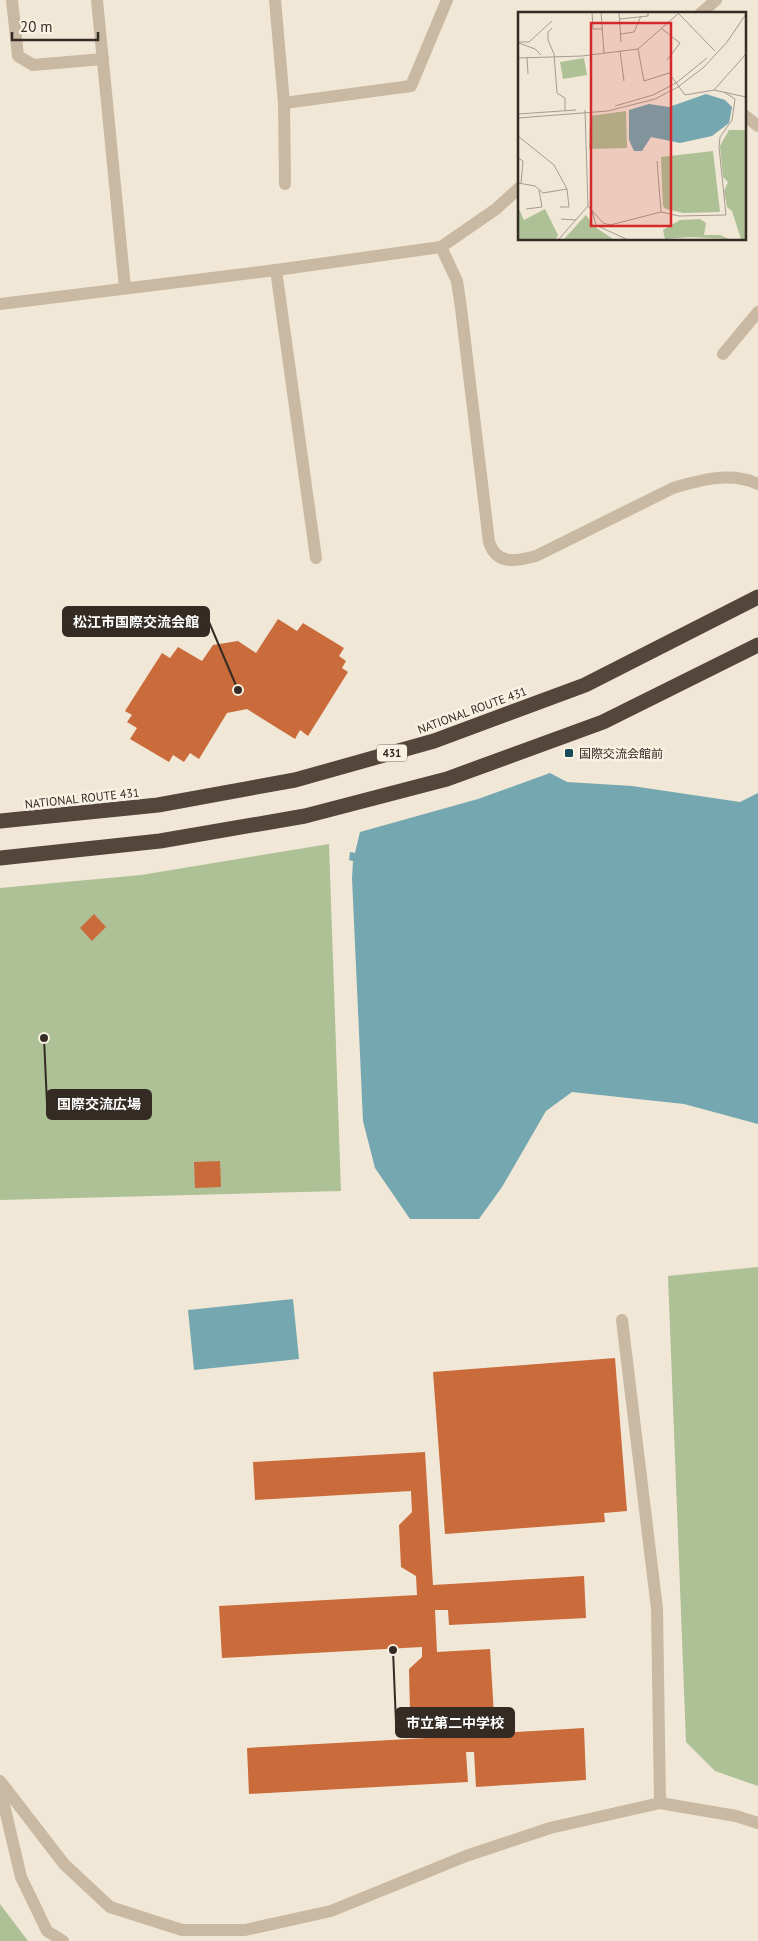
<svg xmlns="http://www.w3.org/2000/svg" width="758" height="1941" font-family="'PT Sans','Noto Sans JP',sans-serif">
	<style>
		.green { fill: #aec096 }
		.water { fill: #74a7af }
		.building { fill: #ca6b3b }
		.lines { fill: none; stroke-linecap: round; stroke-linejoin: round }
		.minor { stroke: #c9b8a2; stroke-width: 12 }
		.highway { stroke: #55463b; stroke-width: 15 }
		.poi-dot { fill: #194c56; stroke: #f9f1e2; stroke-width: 2 }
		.labels { text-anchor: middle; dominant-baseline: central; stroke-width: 5; stroke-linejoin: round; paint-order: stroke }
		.shield { fill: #f9f1e2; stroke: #6f665e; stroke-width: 1 }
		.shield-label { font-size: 11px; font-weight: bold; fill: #342b25 }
		.street-label { font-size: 12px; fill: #342b25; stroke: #f9f1e2 }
		.poi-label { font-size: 12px; fill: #342b25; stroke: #f9f1e2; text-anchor: start }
		.inset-road { fill: none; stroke: #a59c8f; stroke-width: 1 }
		.view { fill: #d62828; fill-opacity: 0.15; stroke: #d62828; stroke-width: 2.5 }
		.inset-edge { fill: none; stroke: #342b25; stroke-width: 2.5 }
		.leader { fill: none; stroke: #342b25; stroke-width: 2 }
		.callout-dot { fill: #342b25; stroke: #f9f1e2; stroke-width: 2 }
		.callout { fill: #342b25; stroke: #342b25; stroke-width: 2 }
		.callout-label { font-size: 14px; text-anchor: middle; font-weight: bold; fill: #fff }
	</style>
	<rect width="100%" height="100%" fill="#f1e7d6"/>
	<!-- green -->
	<g class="green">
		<path d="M329 844 341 1191 0 1200V888L141 875Z"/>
		<path d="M758 1267V1786L715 1771 686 1742 668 1276Z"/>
		<path d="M0 1904 28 1941H0Z"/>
	</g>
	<!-- water -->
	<g class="water">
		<path d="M550 773 567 782 632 786 740 802 758 793V1124L684 1104 572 1092 546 1111 502 1187 479 1219H410L375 1168 363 1121 352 878 353 861 349 860 350 852 355 853 360 832 478 799Z"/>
		<path d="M293 1299 299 1359 194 1370 188 1310Z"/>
	</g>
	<!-- building -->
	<g class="building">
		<path d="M278 619 297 631 303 623 344 648 339 656 346 661 342 668 348 672 308 736 300 730 295 739 247 709 227 713 199 759 190 753 184 762 173 755 169 762 130 739 137 728 127 722 132 715 125 711 162 653 170 658 178 647 202 661 213 645 238 641 256 653Z"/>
		<path d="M94 914 106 927 92 941 80 928Z"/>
		<path d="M220 1161 221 1187 195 1188 194 1162Z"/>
		<path d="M615 1358 627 1511 604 1513 605 1522 445 1534 433 1372Z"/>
		<path d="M425 1452 433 1585 584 1576 586 1618 449 1625 448 1610H435L437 1652 490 1649 495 1732 463 1734V1735L584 1728 586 1780 476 1787 474 1752H466L468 1782 249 1794 247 1748 427 1738 426 1720 410 1711 409 1669 422 1657V1647L222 1658 219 1606 417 1595 416 1576 401 1567 399 1525 412 1512 411 1491 255 1500 253 1462Z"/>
	</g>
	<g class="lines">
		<!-- minor -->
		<g class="minor">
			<path d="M12 0 18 56 33 65 103 59"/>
			<path d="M97 0 125 288"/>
			<path d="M275 0 284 103 285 184"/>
			<path d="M700 14 716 0"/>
			<path d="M284 103 411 86 447 0"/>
			<path d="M744 115 758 126"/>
			<path d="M441 247 457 281 461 308 489 542C497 566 517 561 536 556L673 488C700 480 731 471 758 484"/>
			<path d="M276 270 316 558"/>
			<path d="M0 304 276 270 441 247 496 209 519 188"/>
			<path d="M723 354 758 312"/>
			<path d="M622 1320 657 1609 660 1803"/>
			<path d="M0 1781 64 1864 110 1907 182 1930H245L331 1911 466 1856 550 1828 660 1803 736 1816 758 1823"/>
			<path d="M0 1788 21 1877 47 1931 63 1941"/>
		</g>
		<!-- highway -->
		<g class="highway">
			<path d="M0 821 158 805 295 780 434 741 585 685 758 597"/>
			<path d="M0 858 160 841 305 816 447 779 603 722 758 645"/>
		</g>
	</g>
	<!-- markers -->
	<rect class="poi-dot" x="564" y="748" width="10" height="10" rx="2.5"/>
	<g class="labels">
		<!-- shield labels -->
		<rect class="shield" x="377" y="744.5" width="30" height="17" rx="4"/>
		<g class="shield-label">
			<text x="392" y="753">431</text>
		</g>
		<!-- street labels -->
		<g class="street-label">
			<text transform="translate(472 710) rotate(-20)">NATIONAL ROUTE 431</text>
			<text transform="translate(82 798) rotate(-6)">NATIONAL ROUTE 431</text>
		</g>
		<!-- poi labels -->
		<g class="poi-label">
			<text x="579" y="753">国際交流会館前</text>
		</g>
	</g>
	<!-- overview -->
	<g transform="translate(518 12)">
		<rect width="228" height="228" fill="#f1e7d6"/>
		<path d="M66 46 69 63 45 67 42 50ZM108 99 109 136 71 137 72 104ZM211 118H227V227H223L214 199 209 195 206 179 210 170 205 165 202 134ZM195 139 202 200 165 201 148 197 145 194 143 145ZM0 195 6 208 27 197 40 223 38 227H0ZM68 203 77 215 95 227H46ZM182 207 188 211 186 223H202L211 227 172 225 147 227 145 218 162 208Z" fill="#aec096"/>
		<path d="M188 82 207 88 214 95 211 111 194 124 162 131 133 125 124 139H116L111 128V98L131 92 151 95Z" fill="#74a7af"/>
		<path class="inset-road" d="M74 0 75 17H84M83 0 86 41M101 0 103 30M160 1 197 39M102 7 130 4V0M34 16 30 20V28L36 42 39 81 47 86V99M143 16 162 31 149 48M103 22 116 20 123 4M0 30H11L34 9M1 31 17 37 23 43M120 37 126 69 151 61 167 83 196 78 228 85M102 39 106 69M9 45 10 62M0 46 64 44 120 37 162 0M196 78 228 42M97 94 135 83 158 71 189 46M0 102 58 98M0 106 90 99 137 87 160 75 186 55 209 30 228 2M0 124 36 153 49 177 25 181 17 174 0 171M0 146 5 149 3 171M139 149 143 200M70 194 85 211 92 213 143 200 161 204 208 203 201 135 202 125 214 108 217 87 206 80M42 195H51L49 177M8 197 24 195 21 178M74 199 78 213 108 227M43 207 58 208M41 227 70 194 67 98"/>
		<path class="view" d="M73 11H153V214H73Z"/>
		<rect width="228" height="228" class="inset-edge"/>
	</g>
	<!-- callouts -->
	<path class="leader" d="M238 690L209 622M44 1038L47 1104M393 1650L396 1723"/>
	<g class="callout-dot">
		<circle cx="238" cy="690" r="5"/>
		<circle cx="44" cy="1038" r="5"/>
		<circle cx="393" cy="1650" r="5"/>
	</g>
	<g class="callout">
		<rect x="63" y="607" width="146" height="29" rx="5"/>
		<rect x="47" y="1090" width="104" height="29" rx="5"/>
		<rect x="396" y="1708" width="118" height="29" rx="5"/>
	</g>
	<g class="callout-label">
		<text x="136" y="627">松江市国際交流会館</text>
		<text x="99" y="1109">国際交流広場</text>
		<text x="455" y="1728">市立第二中学校</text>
	</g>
	<!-- scale -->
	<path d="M12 32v8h86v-8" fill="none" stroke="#342b25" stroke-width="2.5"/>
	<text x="20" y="32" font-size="15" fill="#342b25" stroke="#f9f1e2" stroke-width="4" paint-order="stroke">20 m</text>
</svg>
